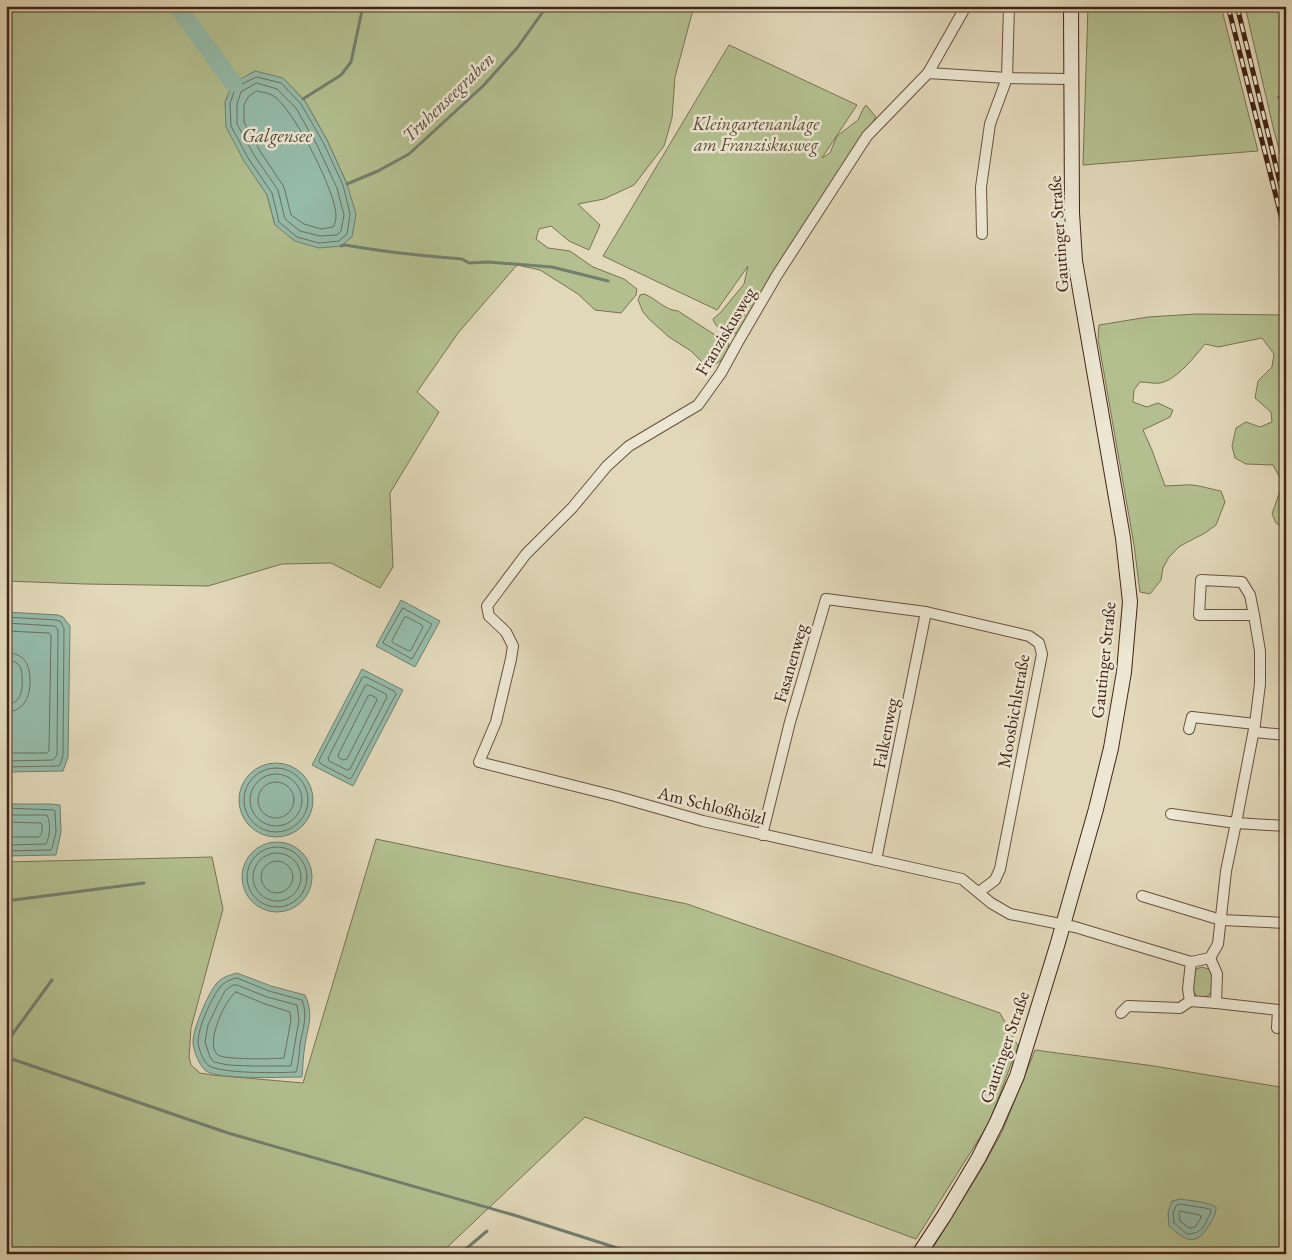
<svg xmlns="http://www.w3.org/2000/svg" width="1292" height="1260" font-family="'EB Garamond',serif">
	<style>
		.green { fill: #b3bf8f; stroke: #7a7252; fill-rule: evenodd }
		.water { fill: #95bba9; stroke: #737f6e }
		.lines { fill: none; stroke-linecap: round; stroke-linejoin: round }
		.shore { stroke: #6b705f; stroke-width: 1 }
		.stream { stroke: #737f6e; stroke-width: 3 }
		.river { stroke: #95bba9; stroke-width: 18 }
		.minor-casing { stroke: #69513e; stroke-width: 12 }
		.secondary-casing { stroke: #412415; stroke-width: 16 }
		.minor { stroke: #ece6d2; stroke-width: 10 }
		.secondary { stroke: #ece6d2; stroke-width: 14 }
		.rail-casing { stroke: #412415; stroke-width: 5 }
		.rail { stroke: #ece6d2; stroke-width: 3; stroke-dasharray: 9; stroke-linecap: butt }
		.labels { text-anchor: middle; dominant-baseline: central; stroke-width: 5; stroke-linejoin: round; paint-order: stroke }
		.park-label { font-size: 18px; font-style: italic; fill: #5e4b34; stroke: #ece6d2 }
		.street-label { font-size: 18px; fill: #412415; stroke: #ece6d2 }
		.water-label { font-size: 19px; font-style: italic; fill: #564a3a; stroke: #ece6d2 }
	</style>
	<rect width="100%" height="100%" fill="#e1d8b9"/>
	<filter id="stains"><feTurbulence type="fractalNoise" baseFrequency=".004" numOctaves="4"/><feColorMatrix values="0 0 0 0 .2 0 0 0 0 .09 0 0 0 0 .02 0 0 0 .5 -.17"/></filter>
	<radialGradient id="worn" r=".72"><stop offset=".6" stop-color="#630" stop-opacity="0"/><stop offset="1" stop-color="#630" stop-opacity=".3"/></radialGradient>
	<!-- green -->
	<g class="green">
		<path d="M6 6H694L675 77 672 118 664 146 634 185 604 199 578 204 600 225 589 250 569 241 551 226 539 229 536 239 548 248 570 251 593 267 624 279 637 289 636 295 621 313 595 310 578 294 540 270 517 265 458 333 417 392 439 412 390 493 393 567 380 588 331 563 282 564 208 586 85 584 6 581ZM283 78 305 101 327 140 347 184 275 225 267 195Z"/>
		<path d="M1088 6H1221L1258 151 1083 165Z"/>
		<path d="M1245 6H1286V96L1277 97 1286 103V174L1274 131Z"/>
		<path d="M729 45 857 105 822 158 830 153 837 136 858 120 863 109 866 105 876 117 851 159 738 333C729 335 715 329 713 319L721 312 744 284 748 266 717 310 603 256Z"/>
		<path d="M644 294C656 298 664 310 678 311L729 344C727 357 722 361 710 367L704 364 691 351 669 337 649 319 643 312 638 300 640 295Z"/>
		<path d="M1196 314 1286 315V529L1276 523 1272 514 1280 491V478L1273 465 1246 464 1235 458 1232 446 1236 428 1246 422 1260 427 1272 422 1271 412 1255 398 1258 381 1272 367 1274 354 1262 338 1218 347 1205 344C1195 356 1177 380 1160 383 1154 384 1147 382 1140 382L1134 390 1133 402 1147 407 1158 403 1173 410 1170 417 1143 430 1152 450 1165 486C1172 486 1178 485 1185 485 1197 484 1209 489 1221 491L1225 502 1216 525 1205 533 1180 546 1169 557 1163 568 1161 580 1150 594 1140 592 1134 545 1098 339 1099 325 1148 317Z"/>
		<path d="M376 839 687 904 1000 1013 1018 1046 989 1123 916 1239 585 1117 440 1254H6V862L212 857 223 909 191 1028 189 1057 191 1065 200 1073 212 1075 303 1083Z"/>
		<path d="M1202 967 1209 969 1212 973V991L1208 996 1201 997 1196 996C1190 987 1192 979 1196 969Z"/>
		<path d="M1035 1050 1154 1066 1286 1088V1254H929L981 1170 1002 1132Z"/>
	</g>
	<!-- water -->
	<g class="water">
		<path d="M255 71 283 78 305 101 327 140 347 184 356 214 352 237 341 246 319 248 295 241 275 225 267 195 244 161 226 127 225 102 233 83Z"/>
		<path d="M401 600 440 621 415 667 376 646Z"/>
		<path d="M6 612 58 615 63 617 70 626 68 757 63 771 6 772V697L12 687 11 672H6Z"/>
		<path d="M362 669 403 690 353 786 312 765Z"/>
		<circle cx="276" cy="800" r="37"/>
		<path d="M6 804H50L60 805 61 832 56 855 6 856Z"/>
		<circle cx="277" cy="877" r="35"/>
		<path d="M237 973 271 986 305 995C314 1015 308 1025 305 1045 303 1056 303 1067 302 1077 284 1077 218 1080 206 1071 199 1065 194 1052 193 1043 192 1031 208 993 217 983 222 977 230 975 237 973Z"/>
		<path d="M1181 1199C1192 1201 1208 1202 1216 1207 1216 1214 1213 1219 1209 1225 1196 1248 1184 1240 1169 1226L1168 1212 1172 1201Z"/>
	</g>
	<g class="lines">
		<!-- shore -->
		<g class="shore">
			<path d="M257 77 281 83 301 104 323 142 343 185 350 214 347 234 339 241 319 243 297 237 279 222 272 193 248 158 231 126 230 103 236 87Z"/>
			<path d="M257 83 277 89 296 108 317 145 337 188 344 215 341 231 337 235 320 236 300 231 285 219 278 190 254 155 237 124V104L241 92Z"/>
			<path d="M257 91C262 92 268 93 272 95 292 105 337 194 336 216 336 220 335 224 333 227L321 229 304 224 291 215 284 187 260 151 244 122V105L248 97Z"/>
			<path d="M403 608 432 624 412 659 383 643Z"/>
			<path d="M6 617 56 620 60 621 64 628 63 755 60 765 57 766 6 767"/>
			<path d="M405 617H407L422 625 423 627 411 650 409 651 393 643 392 641Z"/>
			<path d="M6 623 55 626 58 630 57 755 53 760 6 761"/>
			<path d="M6 631 49 633 51 635 49 751 47 753H6"/>
			<path d="M6 653C24 653 29 663 30 678 31 694 25 712 6 712"/>
			<path d="M6 661C11 661 15 661 18 664 21 667 22 671 22 676 23 688 22 704 6 705"/>
			<path d="M363 677H366L394 691 396 694 352 777 350 779 321 764 319 761Z"/>
			<path d="M368 685 386 694 387 697 350 769 347 770 329 761 328 758 365 686Z"/>
			<path d="M371 695 376 698 377 700 347 759 343 760 339 758 338 755 368 696Z"/>
			<circle cx="276" cy="800" r="32"/>
			<circle cx="276" cy="800" r="26"/>
			<circle cx="276" cy="800" r="18"/>
			<path d="M6 808 54 810 55 811 56 832 52 848 51 850 6 851"/>
			<path d="M6 815H47C51 823 50 836 46 844L6 845"/>
			<path d="M6 822 40 823 42 824C42 828 43 834 39 837H6"/>
			<circle cx="277" cy="877" r="30"/>
			<circle cx="277" cy="877" r="24"/>
			<circle cx="277" cy="877" r="16"/>
			<path d="M237 978 269 991 302 1000C308 1015 303 1028 300 1044 299 1053 299 1063 296 1072 282 1073 218 1074 208 1065 203 1060 198 1048 198 1041 199 1025 211 999 220 987 224 982 231 979 237 978Z"/>
			<path d="M233 985H237L267 997 297 1005 299 1020 291 1066H251L228 1065 214 1062 210 1057 205 1042 208 1025 218 1004 225 991Z"/>
			<path d="M236 992 265 1004 290 1012 291 1020 284 1058C274 1059 225 1060 218 1055 204 1045 225 999 236 992Z"/>
			<path d="M1181 1204C1188 1206 1206 1207 1211 1210V1212C1204 1225 1203 1234 1187 1234L1174 1223 1173 1213 1176 1206Z"/>
			<path d="M1180 1211 1200 1215 1201 1218 1195 1227 1189 1228 1180 1221 1179 1214Z"/>
		</g>
		<!-- stream -->
		<g class="stream">
			<path d="M303 99 341 75 351 62 363 6"/>
			<path d="M347 184 378 171 409 154 483 86 517 48 547 6"/>
			<path d="M341 246 345 245C385 252 422 256 462 259L469 263 488 262 552 267 608 281"/>
			<path d="M6 901 144 883"/>
			<path d="M6 1043 52 980"/>
			<path d="M6 1057 228 1133 517 1216 636 1254"/>
			<path d="M460 1254 487 1231"/>
		</g>
		<!-- river -->
		<path class="river" d="M177 6 233 83"/>
		<defs>
			<g id="minor">
				<path d="M966 6 928 73 867 136 777 275 738 342 721 373 698 405 629 446 607 466 572 508 526 554 487 606 489 616 506 632 513 646 511 659 496 722 479 762 615 796 703 821 962 879 991 903 1010 914 1075 927 1191 962 1210 958 1218 944 1226 871 1236 823 1255 724 1260 684V651L1254 615 1250 595 1242 582 1201 580 1199 615H1254"/>
				<path d="M928 73 1007 78 1070 79"/>
				<path d="M982 234 981 187 990 124 1007 78 1009 6"/>
				<path d="M1189 729 1192 717 1255 724"/>
				<path d="M1254 732 1286 735"/>
				<path d="M1171 814 1236 823 1286 826"/>
				<path d="M762 835 790 722 826 599 926 612 1029 636 1039 643 1042 654 1000 869 995 880 979 892"/>
				<path d="M876 860 926 612"/>
				<path d="M1142 896 1221 920 1286 923"/>
				<path d="M1191 962 1188 989 1190 1001 1216 1003 1217 974 1210 958"/>
				<path d="M1216 1003 1278 1010 1277 1028"/>
				<path d="M1121 1013 1128 1006 1180 1008 1190 1001"/>
			</g>
			<path id="secondary" d="M919 1254 944 1216 978 1159 996 1124 1017 1076 1057 946 1096 809 1111 748 1124 672 1130 602 1123 538 1075 261 1072 213 1071 6"/>
		</defs>
		<!-- minor casing -->
		<use href="#minor" class="minor-casing"/>
		<!-- secondary casing -->
		<use href="#secondary" class="secondary-casing"/>
		<!-- minor -->
		<use href="#minor" class="minor"/>
		<!-- secondary -->
		<use href="#secondary" class="secondary"/>
		<defs>
			<g id="rail">
				<path d="M1228 6 1286 236"/>
				<path d="M1237 6 1281 187"/>
			</g>
		</defs>
		<!-- rail casing -->
		<use href="#rail" class="rail-casing"/>
		<!-- rail -->
		<use href="#rail" class="rail"/>
	</g>
	<g class="labels">
		<!-- park labels -->
		<g class="park-label">
			<text x="756" y="123">Kleingartenanlage<tspan x="756" dy="21">am Franziskusweg</tspan></text>
		</g>
		<!-- street labels -->
		<g class="street-label">
			<text transform="translate(1058 234) rotate(-94)">Gautinger Straße</text>
			<text transform="translate(725 331) rotate(-59)">Franziskusweg</text>
			<text transform="translate(1103 660) rotate(-84)">Gautinger Straße</text>
			<text transform="translate(790 663) rotate(-74)">Fasanenweg</text>
			<text transform="translate(1013 711) rotate(-80)">Moosbichlstraße</text>
			<text transform="translate(885 733) rotate(-79)">Falkenweg</text>
			<text transform="translate(712 805) rotate(14)">Am Schloßhölzl</text>
			<text transform="translate(1004 1047) rotate(-71)">Gautinger Straße</text>
		</g>
		<!-- water labels -->
		<g class="water-label">
			<text transform="translate(448 97) rotate(-44)">Truhenseegraben</text>
			<text x="277" y="135">Galgensee</text>
		</g>
	</g>
	<!-- margin -->
	<rect width="1292" height="1260" fill="none" stroke="#e1d8b9" stroke-width="25"/>
	<rect x="8" y="8" width="1277" height="1245" fill="none" stroke="#412415" stroke-width="2.5"/>
	<rect x="12" y="12" width="1267" height="1235" fill="none" stroke="#412415"/>
	<rect width="100%" height="100%" filter="url(#stains)"/>
	<rect width="100%" height="100%" fill="url(#worn)"/>
</svg>
